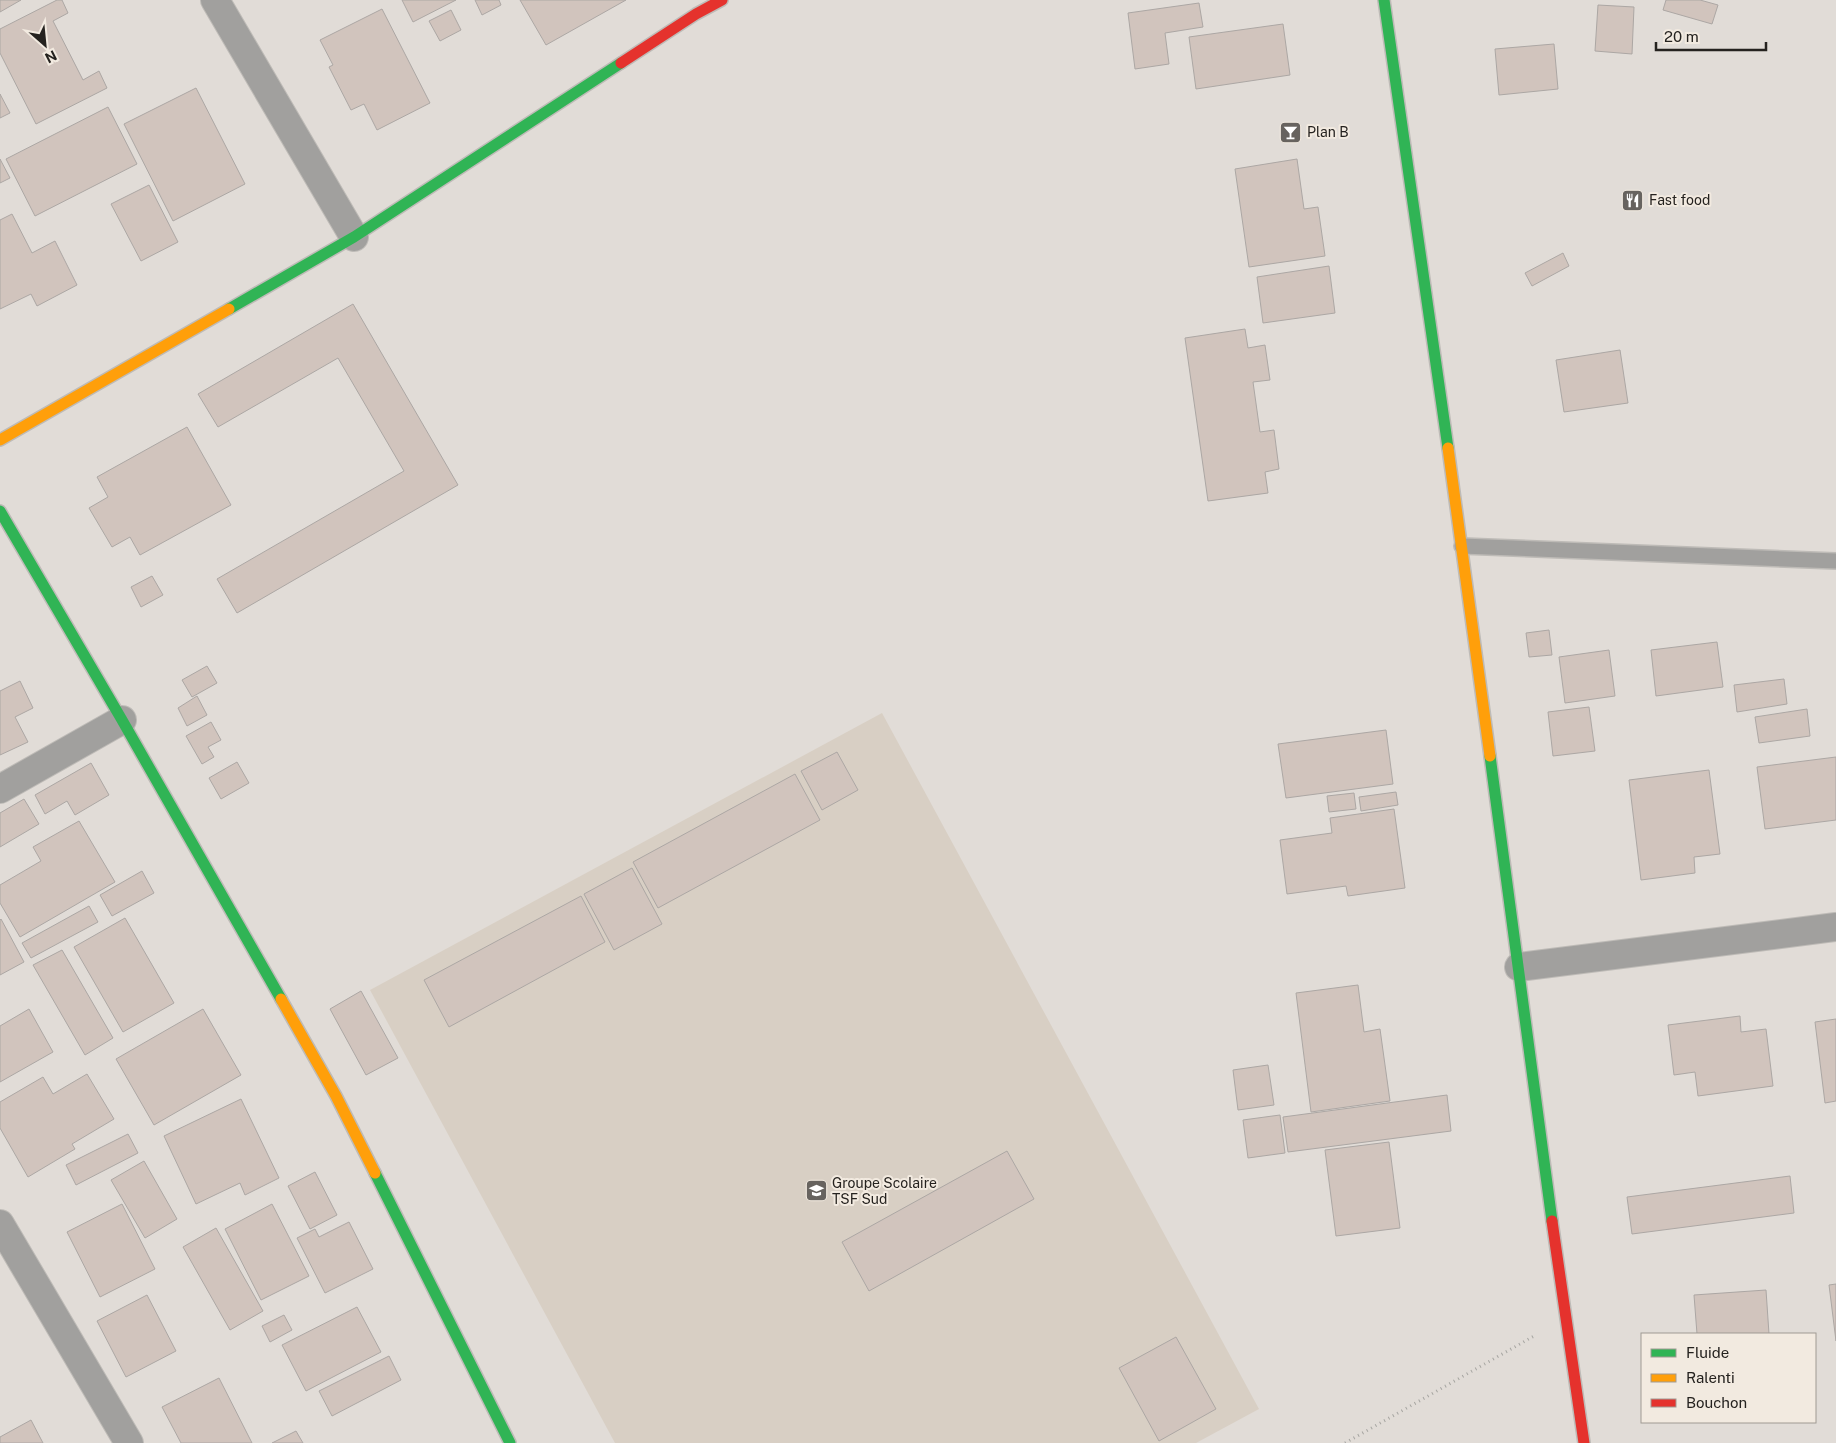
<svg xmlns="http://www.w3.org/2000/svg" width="1836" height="1443" font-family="'Public Sans',sans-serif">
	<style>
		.built { fill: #d8cfc4 }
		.building { fill: #d1c4bd; stroke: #aca7a4 }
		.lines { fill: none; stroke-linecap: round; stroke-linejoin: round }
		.lane-casing { stroke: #bebbb7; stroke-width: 18 }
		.street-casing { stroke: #bebbb7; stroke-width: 30 }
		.fast-casing { stroke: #bebbb7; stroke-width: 14 }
		.slow-casing { stroke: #bebbb7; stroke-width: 14 }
		.jam-casing { stroke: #bebbb7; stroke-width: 14 }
		.path { stroke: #a6a5a1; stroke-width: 3; stroke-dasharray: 1 4; stroke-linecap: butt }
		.lane { stroke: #a1a09e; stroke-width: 15 }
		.street { stroke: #a1a09e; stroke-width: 28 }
		.fast { stroke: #30b455; stroke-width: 11 }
		.slow { stroke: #ff9f0a; stroke-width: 11 }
		.jam { stroke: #e5322d; stroke-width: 11 }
		.labels { text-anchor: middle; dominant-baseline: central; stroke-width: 4; stroke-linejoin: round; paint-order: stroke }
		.poi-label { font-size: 14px; fill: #25221f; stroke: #f2eae0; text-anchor: start }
	</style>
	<rect width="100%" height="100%" fill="#e1dcd7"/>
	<!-- built -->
	<path class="built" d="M882 713 1259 1409 1196 1443H615L370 990Z"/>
	<!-- building -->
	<g class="building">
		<path d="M0 0H21L0 12Z"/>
		<path d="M57 0H62L68 13 53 21 83 80 99 71 107 88 36 124 0 53V29Z"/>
		<path d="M402 0H456L413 22Z"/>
		<path d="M475 0H499L501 5 482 15Z"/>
		<path d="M520 0H626L546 45Z"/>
		<path d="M1666 0H1700L1718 5 1712 24 1663 10Z"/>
		<path d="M1199 3 1203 27 1165 33 1169 64 1135 69 1128 13Z"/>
		<path d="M1598 5 1634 7 1632 54 1595 51Z"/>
		<path d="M382 9 430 103 377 130 364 104 351 110 329 67 333 65 320 40Z"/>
		<path d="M451 10 461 30 440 41 429 21Z"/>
		<path d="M1283 24 1290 75 1196 89 1189 37Z"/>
		<path d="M1554 44 1558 89 1499 95 1495 49Z"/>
		<path d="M196 88 245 184 173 221 124 124Z"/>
		<path d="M0 94 10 113 0 118Z"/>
		<path d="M108 107 137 164 35 216 6 159Z"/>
		<path d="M0 159 10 178 0 183Z"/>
		<path d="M1297 159 1304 209 1318 207 1325 256 1249 267 1235 169Z"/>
		<path d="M149 185 178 242 141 261 111 204Z"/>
		<path d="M12 214 32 253 55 241 77 285 37 306 31 294 0 309V220Z"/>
		<path d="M1563 253 1569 266 1532 286 1525 273Z"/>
		<path d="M1329 266 1335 313 1263 323 1257 277Z"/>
		<path d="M353 304 458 485 237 613 217 579 404 471 338 358 218 427 198 394Z"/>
		<path d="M1245 329 1248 348 1265 345 1270 380 1253 382 1260 432 1274 430 1279 469 1265 472 1268 493 1208 501 1185 338Z"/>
		<path d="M1620 350 1628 403 1564 412 1556 360Z"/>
		<path d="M187 427 231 505 140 555 130 537 112 547 89 508 108 497 97 477Z"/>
		<path d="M152 576 163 595 141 607 131 587Z"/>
		<path d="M1549 630 1552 655 1529 657 1526 633Z"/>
		<path d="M1717 642 1723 687 1656 696 1651 650Z"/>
		<path d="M1609 650 1615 696 1565 703 1559 657Z"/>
		<path d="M207 666 217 683 192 697 182 680Z"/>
		<path d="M1784 679 1787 704 1737 712 1734 685Z"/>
		<path d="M20 681 33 708 15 717 28 742 0 755V691Z"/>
		<path d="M197 696 207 715 187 726 178 708Z"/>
		<path d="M1589 707 1595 751 1553 756 1548 712Z"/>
		<path d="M1807 709 1810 736 1759 743 1755 717Z"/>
		<path d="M211 722 221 740 208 747 214 757 202 764 186 736Z"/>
		<path d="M1386 730 1393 784 1286 798 1278 744Z"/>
		<path d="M837 752 858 790 822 810 801 771Z"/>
		<path d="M1836 757V820L1765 829 1757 767Z"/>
		<path d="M237 762 249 783 221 799 209 778Z"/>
		<path d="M91 763 109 795 75 815 67 801 45 814 35 795Z"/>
		<path d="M1709 770 1720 854 1694 857 1695 873 1641 880 1629 780Z"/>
		<path d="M795 774 820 820 658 908 633 862Z"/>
		<path d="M1396 792 1398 805 1361 811 1359 797Z"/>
		<path d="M1354 793 1356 809 1329 812 1327 796Z"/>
		<path d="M24 799 39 824 0 847V813Z"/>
		<path d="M1394 809 1405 888 1348 896 1346 886 1287 894 1280 840 1332 833 1330 818Z"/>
		<path d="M79 821 115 882 20 937 0 903V885L41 861 33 847Z"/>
		<path d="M632 868 662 924 614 950 584 894Z"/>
		<path d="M142 871 154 893 112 916 100 895Z"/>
		<path d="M581 896 605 942 449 1027 424 980Z"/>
		<path d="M89 906 98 922 31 958 22 943Z"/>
		<path d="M125 918 174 1003 123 1032 74 947Z"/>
		<path d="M1 919 24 962 0 975V920Z"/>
		<path d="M62 950 113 1038 85 1055 33 965Z"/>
		<path d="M1358 985 1364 1032 1380 1029 1390 1101 1311 1112 1296 993Z"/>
		<path d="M361 991 398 1058 366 1075 330 1009Z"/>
		<path d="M29 1009 53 1052 0 1082V1026Z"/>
		<path d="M203 1009 241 1075 154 1125 116 1059Z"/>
		<path d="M1740 1016 1741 1032 1766 1029 1773 1086 1698 1096 1695 1072 1674 1075 1668 1025Z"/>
		<path d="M1836 1019V1101L1825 1103 1815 1022Z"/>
		<path d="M1268 1065 1274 1105 1238 1110 1233 1070Z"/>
		<path d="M87 1074 114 1119 72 1144 75 1149 28 1177 0 1128V1102L43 1077 53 1094Z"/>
		<path d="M1447 1095 1451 1131 1288 1152 1283 1117Z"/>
		<path d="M241 1099 279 1178 245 1195 240 1183 196 1204 164 1136Z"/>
		<path d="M1280 1115 1285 1153 1248 1158 1243 1120Z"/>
		<path d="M128 1134 138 1153 76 1185 66 1165Z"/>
		<path d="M1389 1142 1400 1228 1336 1236 1325 1150Z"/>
		<path d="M1007 1151 1034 1199 869 1291 842 1242Z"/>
		<path d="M144 1161 177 1219 145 1238 111 1180Z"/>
		<path d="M315 1172 337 1215 310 1229 288 1186Z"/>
		<path d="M1790 1176 1794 1213 1632 1234 1627 1197Z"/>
		<path d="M122 1204 155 1269 100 1297 67 1232Z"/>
		<path d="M272 1204 309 1276 261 1300 225 1229Z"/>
		<path d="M349 1222 373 1269 325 1293 297 1238 315 1229 319 1237Z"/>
		<path d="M216 1228 263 1311 230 1330 183 1247Z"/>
		<path d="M1836 1284V1341L1829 1285Z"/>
		<path d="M1766 1290 1769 1334H1697L1694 1295Z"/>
		<path d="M147 1295 176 1351 126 1377 97 1321Z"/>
		<path d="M357 1307 381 1352 306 1391 282 1345Z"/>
		<path d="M284 1315 292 1330 270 1342 262 1326Z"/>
		<path d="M1176 1337 1216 1409 1159 1441 1119 1368Z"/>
		<path d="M389 1356 401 1380 332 1416 319 1391Z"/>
		<path d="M219 1378 252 1443H181L162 1407Z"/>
		<path d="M31 1420 43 1443H0V1437Z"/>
		<path d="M296 1431 303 1443H272Z"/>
	</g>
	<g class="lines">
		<defs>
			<path id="lane" d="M1462 546 1836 561"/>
			<g id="street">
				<path d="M215 0 354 237"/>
				<path d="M0 789 122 720"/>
				<path d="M1519 967 1836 927"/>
				<path d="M0 1224 129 1443"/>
			</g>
			<g id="fast">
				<path d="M1384 0 1448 448"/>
				<path d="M229 309 354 237 621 63"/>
				<path d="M0 511 122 720 281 999"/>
				<path d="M1490 756 1552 1221"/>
				<path d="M375 1173 510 1443"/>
			</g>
			<g id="slow">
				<path d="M0 440 229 309"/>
				<path d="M1448 448 1490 756"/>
				<path d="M281 999 336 1096 375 1173"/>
			</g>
			<g id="jam">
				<path d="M621 63 696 14 722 0"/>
				<path d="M1552 1221 1584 1443"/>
			</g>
		</defs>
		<!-- lane casing -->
		<use href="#lane" class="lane-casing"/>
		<!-- street casing -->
		<use href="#street" class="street-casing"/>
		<!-- fast casing -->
		<use href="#fast" class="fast-casing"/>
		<!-- slow casing -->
		<use href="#slow" class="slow-casing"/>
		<!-- jam casing -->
		<use href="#jam" class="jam-casing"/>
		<!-- path -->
		<path class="path" d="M1345 1443 1534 1336"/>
		<!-- lane -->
		<use href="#lane" class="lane"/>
		<!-- street -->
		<use href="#street" class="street"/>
		<!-- fast -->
		<use href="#fast" class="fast"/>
		<!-- slow -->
		<use href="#slow" class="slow"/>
		<!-- jam -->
		<use href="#jam" class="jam"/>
	</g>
	<!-- icons -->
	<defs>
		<symbol id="bar-square" viewBox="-11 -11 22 22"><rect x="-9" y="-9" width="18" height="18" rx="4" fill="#67635f" stroke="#f2eae0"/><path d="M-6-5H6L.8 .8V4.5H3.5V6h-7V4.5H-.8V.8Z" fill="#fff"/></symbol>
		<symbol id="restaurant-square" viewBox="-11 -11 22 22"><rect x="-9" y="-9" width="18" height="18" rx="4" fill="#67635f" stroke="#f2eae0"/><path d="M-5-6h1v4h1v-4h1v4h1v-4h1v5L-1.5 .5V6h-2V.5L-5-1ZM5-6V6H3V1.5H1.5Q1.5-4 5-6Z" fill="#fff"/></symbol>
		<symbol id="school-square" viewBox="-11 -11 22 22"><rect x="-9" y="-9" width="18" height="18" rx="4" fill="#67635f" stroke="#f2eae0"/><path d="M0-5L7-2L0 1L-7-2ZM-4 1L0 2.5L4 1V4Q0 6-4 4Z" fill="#fff"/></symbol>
	</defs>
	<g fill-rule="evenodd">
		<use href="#bar-square" x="1278" y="120" width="25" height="25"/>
		<use href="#restaurant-square" x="1620" y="188" width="25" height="25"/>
		<use href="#school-square" x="804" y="1178" width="25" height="25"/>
	</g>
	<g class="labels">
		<!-- poi labels -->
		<g class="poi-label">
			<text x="1307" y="132">Plan B</text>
			<text x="1649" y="200">Fast food</text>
			<text x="832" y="1183">Groupe Scolaire<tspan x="832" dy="16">TSF Sud</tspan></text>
		</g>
	</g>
	<!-- legend -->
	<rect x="1641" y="1333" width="175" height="90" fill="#f2eae0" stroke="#a09a93"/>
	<rect x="1651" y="1349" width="25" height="8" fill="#30b455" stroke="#a09a93"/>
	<text x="1686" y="1358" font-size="15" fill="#25221f">Fluide</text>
	<rect x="1651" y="1374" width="25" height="8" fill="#ff9f0a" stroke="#a09a93"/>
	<text x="1686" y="1383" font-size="15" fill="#25221f">Ralenti</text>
	<rect x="1651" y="1399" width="25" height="8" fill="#e5322d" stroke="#a09a93"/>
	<text x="1686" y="1408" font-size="15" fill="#25221f">Bouchon</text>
	<!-- north arrow -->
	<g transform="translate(45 45) rotate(153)" stroke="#f2eae0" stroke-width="4" paint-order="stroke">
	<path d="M0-4L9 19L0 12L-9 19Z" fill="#25221f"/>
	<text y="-8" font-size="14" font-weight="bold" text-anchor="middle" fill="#25221f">N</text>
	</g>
	<!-- scale -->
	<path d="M1656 42v8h110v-8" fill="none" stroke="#25221f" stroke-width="2.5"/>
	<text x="1664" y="42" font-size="15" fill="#25221f" stroke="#f2eae0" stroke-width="4" paint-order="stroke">20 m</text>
</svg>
